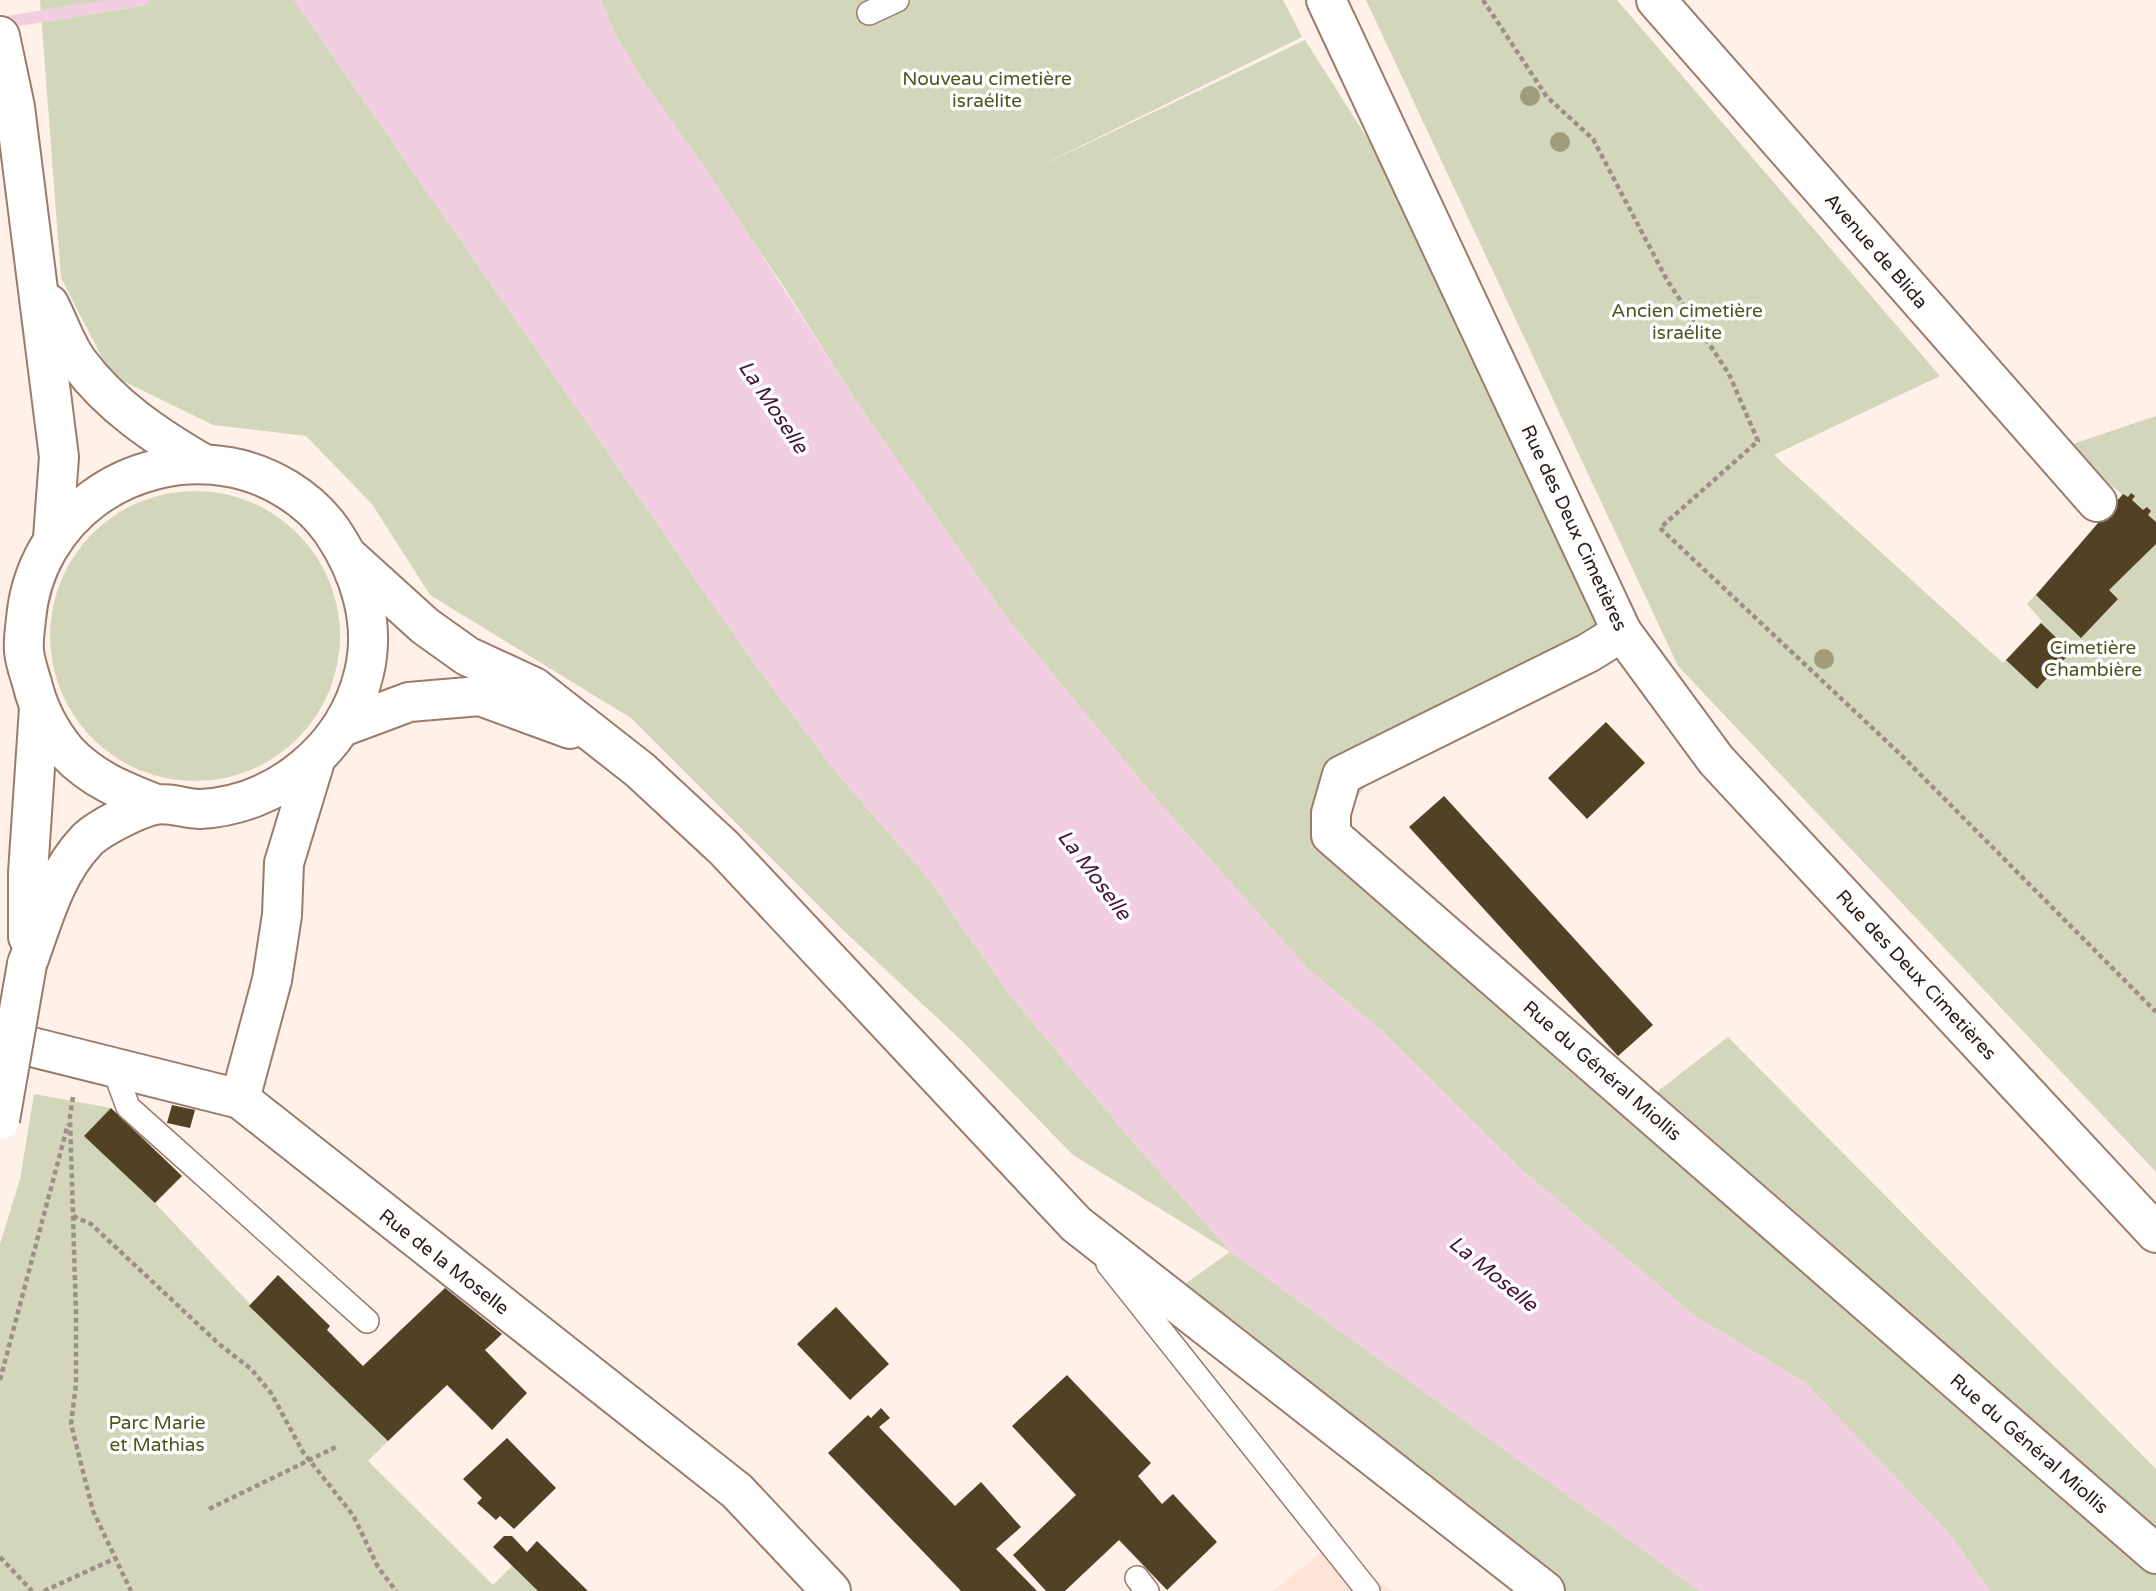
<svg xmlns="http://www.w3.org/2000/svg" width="2156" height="1591" font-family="'Varela Round',sans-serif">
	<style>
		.built { fill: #ffe5d7 }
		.green { fill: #d2d7bc }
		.water { fill: #f1cfe1 }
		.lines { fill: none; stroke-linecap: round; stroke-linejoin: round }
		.stream { stroke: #f1cfe1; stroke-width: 12 }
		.building { fill: #514226 }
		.service-casing { stroke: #9b7b6a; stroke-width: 26 }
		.minor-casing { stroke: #9b7b6a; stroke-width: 42 }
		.secondary-casing { stroke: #9b7b6a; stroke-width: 42 }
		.path { stroke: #9d8f87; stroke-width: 4.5; stroke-dasharray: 5 3.5; stroke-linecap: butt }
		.service { stroke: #fff; stroke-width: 23 }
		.minor { stroke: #fff; stroke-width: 38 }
		.secondary { stroke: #fff; stroke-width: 38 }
		.secondary-bridge-casing { stroke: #9b7b6a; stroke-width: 42; stroke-linecap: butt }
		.secondary-bridge { stroke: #fff; stroke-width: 38 }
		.tree { fill: #9f9b7b }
		.labels { text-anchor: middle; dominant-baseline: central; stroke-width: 7; stroke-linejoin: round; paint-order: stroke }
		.park-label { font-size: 19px; fill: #505622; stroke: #fff }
		.street-label { font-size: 19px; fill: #291c15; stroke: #fff }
		.water-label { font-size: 21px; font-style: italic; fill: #441934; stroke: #fff }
	</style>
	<rect width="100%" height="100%" fill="#fff0e8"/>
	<!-- built -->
	<path class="built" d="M1331 1545 1392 1591H1273Z"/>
	<!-- green -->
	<g class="green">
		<path d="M40 0H294L753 662 836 772 927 877 1009 994 1132 1141 1231 1252 1700 1591H1545L1168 1296 1230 1252 1073 1155 963 1042 843 930 631 718 430 595 372 504 306 436 213 425 111 375 61 278Z"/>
		<path d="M601 0H1283L1302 37 1030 171 1305 40 1456 278 1622 632 1377 769 1342 819 1640 1105 1728 1037 2156 1469V1591H1990L1948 1532 1804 1382 1695 1316 1523 1171 1383 1032 1307 968 1156 799 1006 617 856 401 782 284 637 72 614 32Z"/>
		<path d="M1366 0H1617L1940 376 1774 455 2003 663 2042 621 2027 604 2124 496 2064 447 2156 416V1172L1678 666Z"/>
		<circle cx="195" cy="636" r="145"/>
		<path d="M34 1094 111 1108 85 1136 155 1203 251 1305 388 1441 368 1461 493 1585 512 1566 538 1591H0V1244L20 1179Z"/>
	</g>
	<!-- water -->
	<path class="water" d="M294 0H601L614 32 637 72 709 173 856 401 1006 617 1156 799 1307 968 1383 1032 1523 1171 1695 1316 1804 1382 1948 1532 1990 1591H1700L1231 1252 1132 1141 1009 994 927 877 836 772 753 662Z"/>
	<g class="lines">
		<!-- stream -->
		<path class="stream" d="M0 23 142 0"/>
	</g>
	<!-- building -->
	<g class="building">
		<path d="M2131 493 2135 496 2132 500 2143 510 2147 507 2151 511 2148 515 2156 522V544L2109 590 2118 599 2081 638 2036 595 2123 494 2128 497Z"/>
		<path d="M2041 623 2071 652 2037 689 2006 660Z"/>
		<path d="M1606 722 1645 763 1587 819 1548 778Z"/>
		<path d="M1444 796 1653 1025 1618 1056 1409 827Z"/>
		<path d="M172 1105 195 1110 190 1128 167 1123Z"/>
		<path d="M111 1108 182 1176 155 1203 84 1136Z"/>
		<path d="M278 1275 330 1326 327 1330 363 1366 445 1288 502 1334 485 1350 527 1393 492 1430 447 1385 388 1441 249 1306Z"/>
		<path d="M836 1307 889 1364 850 1400 797 1344Z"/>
		<path d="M1067 1375 1151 1463 1138 1476 1162 1504 1173 1494 1217 1542 1167 1590 1119 1540 1065 1591H1046L1013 1555 1076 1495 1012 1426Z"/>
		<path d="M881 1408 890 1418 879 1427 955 1506 981 1482 1021 1527 996 1549 1037 1591H961L828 1453 868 1415 871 1418Z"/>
		<path d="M507 1438 556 1488 514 1529 500 1516 496 1520 477 1503 482 1498 463 1479Z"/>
		<path d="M504 1536H512L527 1552 537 1541 588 1591H538L493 1547Z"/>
	</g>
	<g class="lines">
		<defs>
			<g id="service">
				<path d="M869 13 897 0"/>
				<path d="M114 1069 128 1107 367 1321"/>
				<path d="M1108 1264 1368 1591"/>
				<path d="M1137 1578 1147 1591"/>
			</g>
			<g id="minor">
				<path d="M1326 0 1622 632 1716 760 2156 1233"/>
				<path d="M1656 0 2097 502"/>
				<path d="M1622 632 1588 653 1342 775 1331 813V835L2156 1554"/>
				<path d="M0 1039 240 1099 737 1491 831 1591"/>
				<path d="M240 1099 272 980 282 915 284 863 315 761"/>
			</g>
			<g id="secondary">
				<path d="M0 36 15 107 59 457 53 538"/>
				<path d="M49 304C59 323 66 346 79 363 111 406 156 436 202 463"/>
				<path d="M350 558 425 626 467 656 534 687 640 770 724 848 1076 1224 1545 1591"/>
				<path d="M342 727 409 702 480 696 570 729"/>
				<path d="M28 937V873L39 708"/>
				<path d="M27 964C43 921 54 875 86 841 97 829 138 808 155 805 169 802 186 809 200 809 277 805 346 749 364 673 376 623 360 572 332 531 309 498 269 474 229 467 130 450 35 517 26 619 25 629 23 641 24 651 25 662 29 673 32 683 38 708 50 732 67 752 92 779 123 791 156 804"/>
			</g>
		</defs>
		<!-- service casing -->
		<use href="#service" class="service-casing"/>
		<!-- minor casing -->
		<use href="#minor" class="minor-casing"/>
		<!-- secondary casing -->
		<use href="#secondary" class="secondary-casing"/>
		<!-- path -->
		<g class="path">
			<path d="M1483 0 1547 97 1593 139 1667 280 1729 374 1758 441 1660 528 1899 753 2156 1012"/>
			<path d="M73 1097 70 1116 76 1315V1384L71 1424 93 1511 131 1591"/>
			<path d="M73 1216 91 1224 219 1344 251 1369 271 1393 303 1452 353 1515 378 1567 396 1591"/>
			<path d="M0 1380 68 1124"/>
			<path d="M209 1509 338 1446"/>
			<path d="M0 1557 32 1591"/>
			<path d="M44 1591 116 1558"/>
		</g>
		<!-- service -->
		<use href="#service" class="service"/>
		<!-- minor -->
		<use href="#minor" class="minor"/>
		<!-- secondary -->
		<use href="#secondary" class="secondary"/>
		<defs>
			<path id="secondary-bridge" d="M0 1120 27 964"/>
		</defs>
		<!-- secondary-bridge casing -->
		<use href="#secondary-bridge" class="secondary-bridge-casing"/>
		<!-- secondary-bridge -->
		<use href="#secondary-bridge" class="secondary-bridge"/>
	</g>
	<!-- trees -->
	<g class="tree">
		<circle cx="1530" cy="96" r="10"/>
		<circle cx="1560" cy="142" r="10"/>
		<circle cx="1824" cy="659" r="10"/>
	</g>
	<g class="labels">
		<!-- park labels -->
		<g class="park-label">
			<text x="987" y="79">Nouveau cimetière<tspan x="987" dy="22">israélite</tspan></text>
			<text x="1687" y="311">Ancien cimetière<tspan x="1687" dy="22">israélite</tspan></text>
			<text x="2093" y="648">Cimetière<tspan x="2093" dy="22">Chambière</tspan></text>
			<text x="157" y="1423">Parc Marie<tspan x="157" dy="22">et Mathias</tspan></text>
		</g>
		<!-- street labels -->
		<g class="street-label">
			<text transform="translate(1876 251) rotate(49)">Avenue de Blida</text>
			<text transform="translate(1574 528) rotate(65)">Rue des Deux Cimetières</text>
			<text transform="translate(1916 975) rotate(47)">Rue des Deux Cimetières</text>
			<text transform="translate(1602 1071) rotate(41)">Rue du Général Miollis</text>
			<text transform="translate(444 1262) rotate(38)">Rue de la Moselle</text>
			<text transform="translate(2029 1444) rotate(41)">Rue du Général Miollis</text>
		</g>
		<!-- water labels -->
		<g class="water-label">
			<text transform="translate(773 407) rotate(56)">La Moselle</text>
			<text transform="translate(1094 875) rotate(53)">La Moselle</text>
			<text transform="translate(1493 1274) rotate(39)">La Moselle</text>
		</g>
	</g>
</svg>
